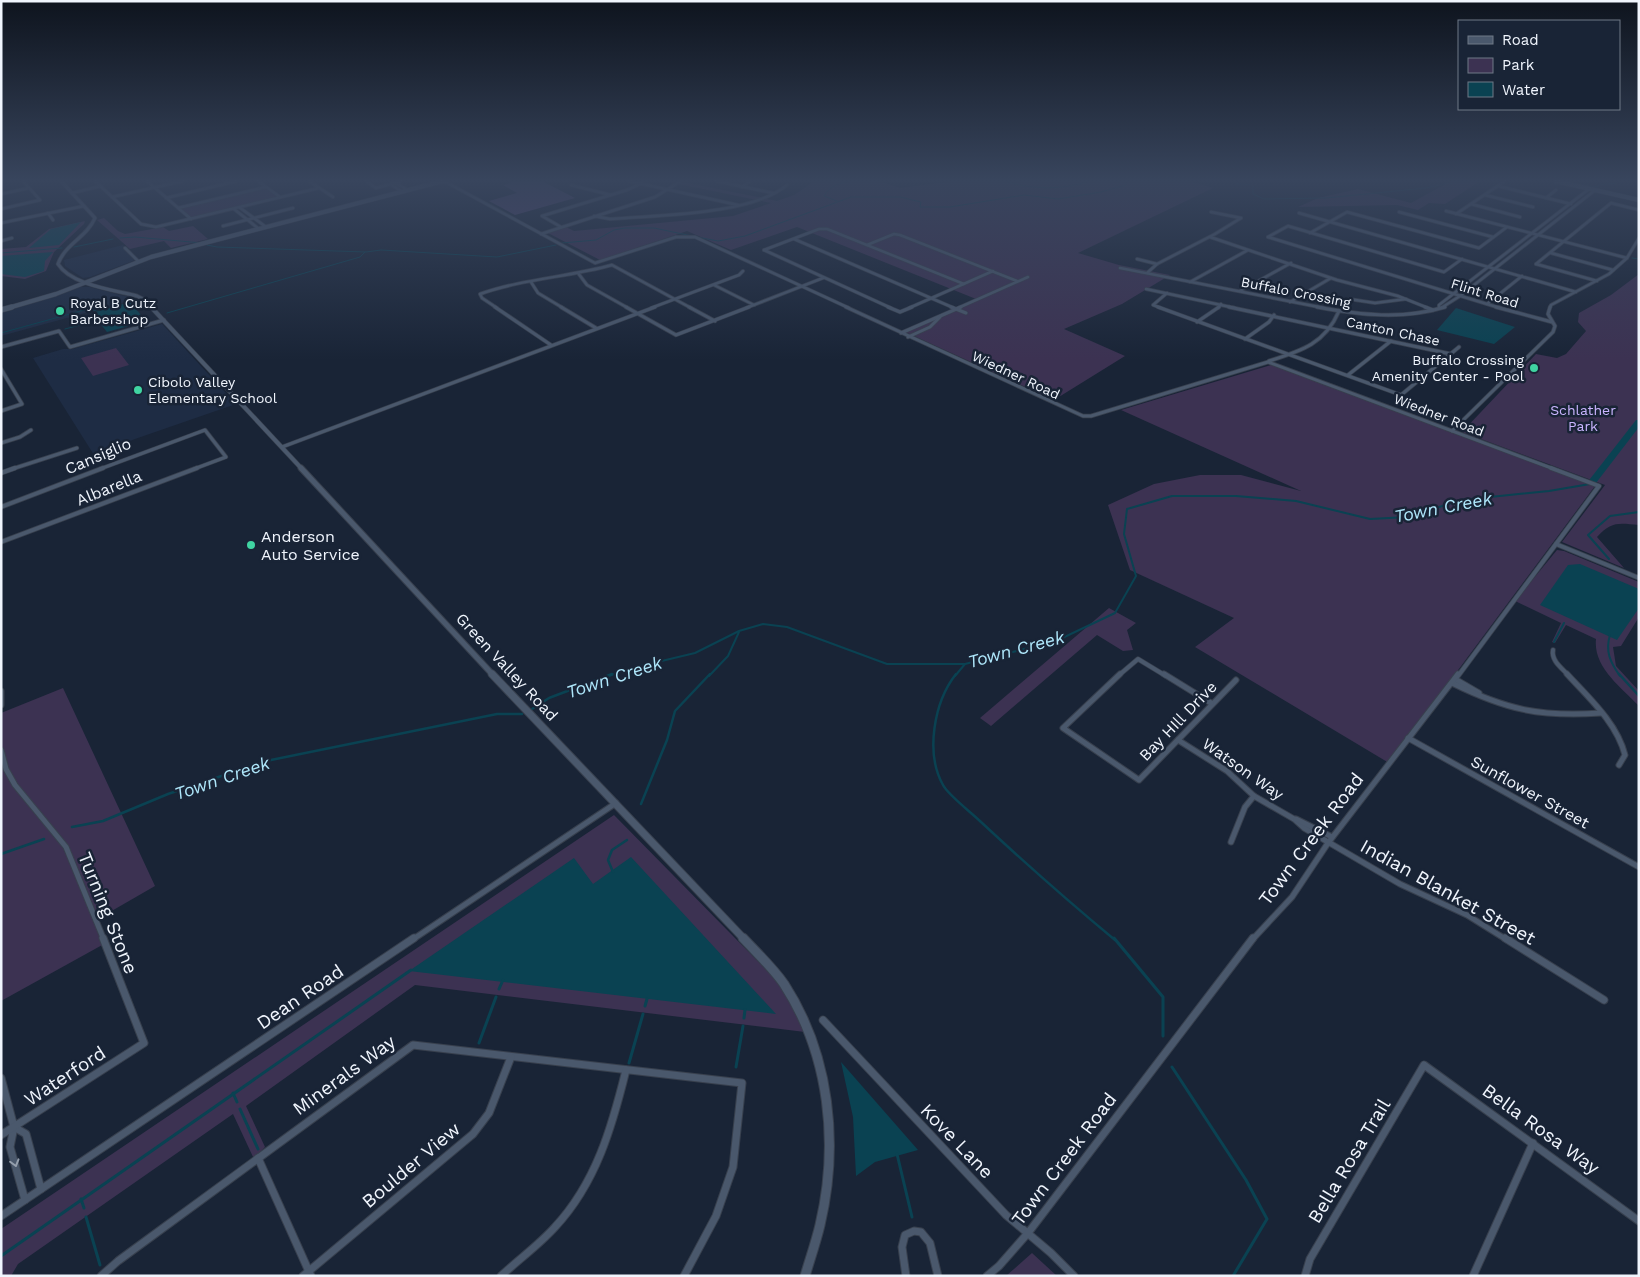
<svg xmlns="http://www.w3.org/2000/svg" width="1640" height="1277" font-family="'Work Sans',sans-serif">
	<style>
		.built { fill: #1e2c44 }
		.green { fill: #3c3252 }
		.forest { fill: #524471 }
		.water { fill: #0a4252 }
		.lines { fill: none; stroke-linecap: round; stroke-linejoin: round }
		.stream-far3 { stroke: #0a4252; stroke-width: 1 }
		.stream-far2 { stroke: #0a4252; stroke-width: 2 }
		.stream-far1 { stroke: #0a4252; stroke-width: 2.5 }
		.stream { stroke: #0a4252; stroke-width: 3 }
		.river { fill: #0a4252; fill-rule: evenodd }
		.minor-far4-casing { stroke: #38404e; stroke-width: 4 }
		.minor-far3-casing { stroke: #38404e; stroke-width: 4.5 }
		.minor-far2-casing { stroke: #38404e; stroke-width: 5.5 }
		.minor-far1-casing { stroke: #38404e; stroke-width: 7 }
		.minor-casing { stroke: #38404e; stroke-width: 9 }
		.tertiary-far4-casing { stroke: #38404e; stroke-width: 4.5 }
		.tertiary-far3-casing { stroke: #38404e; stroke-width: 5 }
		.tertiary-far2-casing { stroke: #38404e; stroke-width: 7 }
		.tertiary-far1-casing { stroke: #38404e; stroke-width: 9 }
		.tertiary-casing { stroke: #38404e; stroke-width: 11 }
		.secondary-far1-casing { stroke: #38404e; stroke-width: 5 }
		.secondary-casing { stroke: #38404e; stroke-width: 6 }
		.minor-far4 { stroke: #4a586c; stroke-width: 2.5 }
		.minor-far3 { stroke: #4a586c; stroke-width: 3 }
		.minor-far2 { stroke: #4a586c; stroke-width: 4 }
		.minor-far1 { stroke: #4a586c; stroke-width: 5 }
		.minor { stroke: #4a586c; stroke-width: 7 }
		.tertiary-far4 { stroke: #4a586c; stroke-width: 3 }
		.tertiary-far3 { stroke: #4a586c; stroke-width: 4 }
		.tertiary-far2 { stroke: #4a586c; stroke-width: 5 }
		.tertiary-far1 { stroke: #4a586c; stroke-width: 7 }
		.tertiary { stroke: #4a586c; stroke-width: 9 }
		.secondary-far1 { stroke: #4a586c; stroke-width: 4 }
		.secondary { stroke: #4a586c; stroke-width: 5 }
		.oneway { stroke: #959fad }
		.poi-dot { fill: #40d4a2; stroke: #192436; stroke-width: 2 }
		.labels { text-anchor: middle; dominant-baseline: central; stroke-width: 5; stroke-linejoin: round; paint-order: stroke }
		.far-street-label { font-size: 14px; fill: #f0f5fd; stroke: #192436 }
		.far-poi-label { font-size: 14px; fill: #f0f5fd; stroke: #192436; text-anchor: start }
		.far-park-label { font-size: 14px; fill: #c9b4fe; stroke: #192436 }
		.street-label { font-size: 16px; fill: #f0f5fd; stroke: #192436 }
		.poi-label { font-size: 16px; fill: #f0f5fd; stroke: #192436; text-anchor: start }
		.water-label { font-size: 18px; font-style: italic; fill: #aee6fa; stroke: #192436 }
		.near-street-label { font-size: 19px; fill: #f0f5fd; stroke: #192436 }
	</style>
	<rect width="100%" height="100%" fill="#192436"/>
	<!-- built -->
	<g class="built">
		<path d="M123 245 134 260 133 261 90 277 83 278 65 266 64 260Z"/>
		<path d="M80 287H90L136 299 1 336V312Z"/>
		<path d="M162 324 236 404 135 439 94 455 33 358 63 349H72Z"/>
	</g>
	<!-- green -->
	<g class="green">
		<path d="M664 181H678L777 201 794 195 812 183 806 181H879L900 188 954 181H1190L1213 188 1078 253 1119 265 1170 275 1122 304 1064 329 1125 356 1054 400 903 331 976 299 797 227 731 250 687 231 600 260 548 233 566 227 574 231 733 216 771 203Z"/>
		<path d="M1451 181H1480L1445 204 1429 203 1418 210 1397 205 1298 207 1318 198 1358 189 1411 203Z"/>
		<path d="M266 187 280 197 191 219 178 208Z"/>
		<path d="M104 218 118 231 125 234 163 227 169 231 193 226 208 239 171 248 164 241 130 249 97 220Z"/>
		<path d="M85 221 84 224 54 252 46 271 25 279 1 276V249L26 247 49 229Z"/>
		<path d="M1639 274V525C1619 523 1611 521 1597 537L1624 568 1562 542 1605 485 1462 432 1536 354 1557 358 1566 354 1586 331 1578 322 1579 313 1611 295Z"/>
		<path d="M116 348 129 365 93 376 81 358Z"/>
		<path d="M1271 365 1595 486 1389 763 1195 647 1234 618 1130 570 1108 505 1154 484 1200 475H1241L1301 491 1121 410Z"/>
		<path d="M1557 550 1564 551 1639 582V617L1621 646 1613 647 1616 666 1639 691V706C1621 687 1593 667 1596 639L1566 625 1555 643 1552 642 1561 623 1515 601Z"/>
		<path d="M1109 608 1136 623 1127 630 1133 650 1123 651 1097 635 991 726 980 718Z"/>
		<path d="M63 688 155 886 96 920 104 944 1 1001V713Z"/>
		<path d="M614 815 786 990 805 1032 415 985 246 1106 265 1147 254 1159 233 1114 18 1264 11 1276H1V1229Z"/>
		<path d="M1032 1253 1057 1276H1006Z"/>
	</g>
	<!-- forest -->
	<path class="forest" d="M508 181H542L575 198 515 215 489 201 517 193 503 185 511 183Z"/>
	<!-- water -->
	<g class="water">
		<path d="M81 222 59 245 29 248 51 229Z"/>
		<path d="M53 252 45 261 44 271 25 277 1 274V256Z"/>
		<path d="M130 302 146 321 107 332 92 313Z"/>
		<path d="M1456 308 1515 327 1494 344 1437 330Z"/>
		<path d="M1580 564 1639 589V608L1617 640 1540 605 1568 565Z"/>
		<path d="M631 857 776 1014 409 971 574 858 593 884Z"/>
		<path d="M841 1062 918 1150 875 1162 856 1176 853 1117Z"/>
	</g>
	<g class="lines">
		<!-- stream-far3 -->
		<g class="stream-far3">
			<path d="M1005 181C1033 190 1062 190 1090 181"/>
			<path d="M1231 181 1238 184 1253 185V194L1264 199 1326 198 1426 188 1445 184 1447 181"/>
			<path d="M1566 181 1576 184"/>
			<path d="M1583 185 1598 187 1599 185 1616 183 1614 181"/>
			<path d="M837 201 824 196C829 186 840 183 851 181"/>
			<path d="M697 237 718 241 745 236 851 197H900L921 202 920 207H950L1024 195 1058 199 1101 192 1126 185V181"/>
			<path d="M120 238 135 237 202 243"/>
			<path d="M562 243 596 240 614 230 625 228H654L692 236"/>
			<path d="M207 245 217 247 366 252 381 250 497 257 556 245"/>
			<path d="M74 247 113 239"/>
			<path d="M1 253 62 248"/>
			<path d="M1632 258 1639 259"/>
			<path d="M167 313 360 257 365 252"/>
			<path d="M65 329 99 320"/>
			<path d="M1 333 88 309 103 312"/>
		</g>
		<!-- stream-far2 -->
		<g class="stream-far2">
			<path d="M1609 559 1588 535 1610 516 1639 512"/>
			<path d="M1610 635C1605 651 1610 662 1620 676"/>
			<path d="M1554 642 1564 623"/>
			<path d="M609 676 624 670 695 653 739 631 763 624 787 627 887 664H965L1056 641 1115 613 1136 576 1124 534 1127 509 1172 496H1236L1296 501 1370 519 1408 517 1461 500 1549 491 1590 484"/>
			<path d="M709 676 728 656 739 632"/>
			<path d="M955 676 965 664"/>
		</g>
		<!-- stream-far1 -->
		<g class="stream-far1">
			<path d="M956 674C934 702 925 753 943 785 948 795 972 813 981 822 1025 863 1069 902 1115 940"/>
			<path d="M1619 674 1639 696"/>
			<path d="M532 709 549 698 612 674"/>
			<path d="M641 804 667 740 675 711 710 674"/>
			<path d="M72 827 103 821 168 794 266 761 497 714H522"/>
			<path d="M1 854 44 839"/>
			<path d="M613 872 608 860 612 850 627 840"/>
		</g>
		<!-- stream -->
		<g class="stream">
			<path d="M1114 938 1163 997V1036"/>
			<path d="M499 989 503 980"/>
			<path d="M645 1006 647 999"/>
			<path d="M744 1018 745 1010"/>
			<path d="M479 1043 496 997"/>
			<path d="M629 1063 643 1014"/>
			<path d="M736 1067 743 1026"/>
			<path d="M1172 1067 1246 1180 1267 1219 1233 1276"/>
			<path d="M233 1093 237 1102"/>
			<path d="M240 1109 258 1149"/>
			<path d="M897 1154 912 1217"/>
			<path d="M81 1199 84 1208"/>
			<path d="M86 1217 100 1265"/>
			<path d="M1 1256 411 970"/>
		</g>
		<!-- river -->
		<path class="river" d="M1636 420H1639V427L1596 483H1590V479Z"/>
		<defs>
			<g id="minor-far4">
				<path d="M95 181 141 224 156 227 319 188"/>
				<path d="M147 181 191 219"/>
				<path d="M258 181 280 197"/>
				<path d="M309 181 333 197"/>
				<path d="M366 181 376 188 401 181"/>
				<path d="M444 181 595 263 676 237H695L849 308"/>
				<path d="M629 181 738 205"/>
				<path d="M716 181 773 193"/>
				<path d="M1 182 4 181"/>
				<path d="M395 183 408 190"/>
				<path d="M390 184 403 192"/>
				<path d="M571 185 611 195"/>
				<path d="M1498 186 1571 204"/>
				<path d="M742 187 750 181"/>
				<path d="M72 193 101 186"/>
				<path d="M1 194 29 188"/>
				<path d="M1485 195 1533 207"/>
				<path d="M112 197 183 181"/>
				<path d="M166 198 237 181"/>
				<path d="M1546 198 1556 190"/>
				<path d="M1471 204 1520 217"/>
				<path d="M239 207 266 227"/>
				<path d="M178 208 266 187"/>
				<path d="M1 209 40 200 23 181"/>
				<path d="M234 209 259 229"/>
				<path d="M1446 211 1627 258"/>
				<path d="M1211 212 1241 218"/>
				<path d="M1399 212 1493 237"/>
				<path d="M48 213 53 220"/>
				<path d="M1299 213 1576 292"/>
				<path d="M1456 214 1505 181"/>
				<path d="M542 216 627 190 640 184"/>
				<path d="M542 216 561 227"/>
				<path d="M594 216 610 219 626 218C669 215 754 213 787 185"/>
				<path d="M1 223 84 206"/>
				<path d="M223 226 293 208"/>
				<path d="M1310 233 1347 212 1479 248 1507 227"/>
				<path d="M541 234 655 197 681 181"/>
				<path d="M1210 237 1337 280 1398 296 1428 308"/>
				<path d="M1268 237 1500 308"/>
				<path d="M1268 237 1288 226 1444 272 1462 259"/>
				<path d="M794 239 954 308"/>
				<path d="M1 241 12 238"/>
				<path d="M867 245 894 234 900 235 1017 281"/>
				<path d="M125 248 138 261"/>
				<path d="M764 250 891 308"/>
				<path d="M764 250 819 229H827L964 284"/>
				<path d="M1551 253 1613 270"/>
				<path d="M1137 259 1157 264"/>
				<path d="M1536 264 1611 203 1639 210"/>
				<path d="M1536 264 1597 281"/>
				<path d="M1120 268 1324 308"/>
				<path d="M578 273 587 285 628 308"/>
				<path d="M1147 273 1157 264 1215 234 1241 218"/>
				<path d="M531 282 538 293 563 308"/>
				<path d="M1190 282 1248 250"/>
				<path d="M714 285 754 305"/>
				<path d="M1146 289 1235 308"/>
				<path d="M1240 291 1291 263"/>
				<path d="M1349 299 1375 303 1406 299"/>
				<path d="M1290 302 1331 278"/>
				<path d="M1487 304 1522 276"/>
				<path d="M497 308 482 298 480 294C522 279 569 277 612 265L691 308"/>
				<path d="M651 308 739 275 743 271"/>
				<path d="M746 308 823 278"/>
				<path d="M909 308 993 271"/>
				<path d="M958 308 1028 277"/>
				<path d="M1161 308 1153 305 1167 293"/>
				<path d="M1218 308 1221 304"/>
				<path d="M1439 308V305L1589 189"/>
				<path d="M1441 308 1460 296 1594 191"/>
				<path d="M1550 308 1551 305 1609 274 1627 258 1639 238"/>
			</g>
			<g id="minor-far3">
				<path d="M495 307 551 345"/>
				<path d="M561 307 596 328"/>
				<path d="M626 307 676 335 749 307"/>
				<path d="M689 307 715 321"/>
				<path d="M846 307 1083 416H1091L1268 362 1554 469"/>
				<path d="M888 307 900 312 912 307"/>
				<path d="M951 307 966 313"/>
				<path d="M1158 307 1401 395 1459 347"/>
				<path d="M1229 307 1451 354"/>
				<path d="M1317 307C1361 315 1402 320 1445 307"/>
				<path d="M1425 307 1433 310"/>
				<path d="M1496 307 1552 322"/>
				<path d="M1197 322 1219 307"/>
				<path d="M901 333 961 307"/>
				<path d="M908 337 930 327 940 317"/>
				<path d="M1245 339 1269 322 1274 315"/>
				<path d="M1 347 59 331 70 347 164 320"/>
				<path d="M1269 361C1301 351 1325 344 1339 311"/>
				<path d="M1 369 22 404 1 411"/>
				<path d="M1348 375 1391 341"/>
				<path d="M1452 431 1553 332 1555 326 1548 314 1550 307"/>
				<path d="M1 443 20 437 31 430"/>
				<path d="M282 447 655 307"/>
				<path d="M12 469 77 448"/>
				<path d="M100 469 205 430 226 457 194 469"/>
			</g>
			<g id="minor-far2">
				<path d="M1 473 15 468"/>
				<path d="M1 507 103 468"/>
				<path d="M1 542 197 468"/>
				<path d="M1556 544 1639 578"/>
				<path d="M1553 650C1551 661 1562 668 1569 676"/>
				<path d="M1118 676 1138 659 1166 676"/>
				<path d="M1458 676 1599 486 1551 468"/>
			</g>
			<g id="minor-far1">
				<path d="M1120 674 1063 728 1139 780 1236 680"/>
				<path d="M1164 674 1211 703"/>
				<path d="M1567 674C1589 698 1617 723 1625 755L1619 765"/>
				<path d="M1455 679 1479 693"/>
				<path d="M1452 683C1507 710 1540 717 1601 713"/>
				<path d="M1 691V705"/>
				<path d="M1408 738 1639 867"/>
				<path d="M1178 740 1227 771 1254 796 1294 819 1304 828 1400 884 1467 915 1507 940"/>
				<path d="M1 750 6 769 15 785 66 847 104 940"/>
				<path d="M1296 819 1332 837"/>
				<path d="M1231 842 1245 807 1254 796"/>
				<path d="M412 940 616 803"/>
				<path d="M1252 940 1292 897 1328 843 1458 674"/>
			</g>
			<g id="minor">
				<path d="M1505 938 1604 1000"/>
				<path d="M823 1020 1006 1215 1051 1253 1074 1276"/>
				<path d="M1 1078 14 1127 10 1147 25 1200"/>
				<path d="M14 1127 26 1134 41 1189"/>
				<path d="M1 1135 144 1043 103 938"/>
				<path d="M258 1158 311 1276"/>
				<path d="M1 1216 414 938"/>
				<path d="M101 1276 118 1261 413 1045 742 1083 733 1167 716 1216 684 1276"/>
				<path d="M303 1276 473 1134 489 1113 511 1057"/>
				<path d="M501 1276C519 1259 539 1245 555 1227 596 1183 612 1127 626 1070"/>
				<path d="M906 1276 902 1247 905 1235 914 1231 921 1232 930 1243 938 1276"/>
				<path d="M987 1276 999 1266 1028 1233 1253 938"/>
				<path d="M1305 1276 1310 1259 1424 1065 1639 1221"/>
				<path d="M1473 1276 1533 1143"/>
			</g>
			<path id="tertiary-far4" d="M61 181 95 218C87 237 65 244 58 264 71 285 114 290 137 296L145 300 152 308"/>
			<path id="tertiary-far3" d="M151 307 302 469"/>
			<path id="tertiary-far2" d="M301 468 494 676"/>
			<path id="tertiary-far1" d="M492 674 745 940"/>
			<path id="tertiary" d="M743 938C757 953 773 968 784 984 830 1055 839 1144 820 1225 816 1242 810 1259 805 1276"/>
			<g id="secondary-far1">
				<path d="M1555 181 1639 200"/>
				<path d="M8 308 56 294 151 257 443 181"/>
			</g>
			<path id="secondary" d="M1 310 12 307"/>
		</defs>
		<!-- minor-far4 casing -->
		<use href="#minor-far4" class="minor-far4-casing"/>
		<!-- minor-far3 casing -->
		<use href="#minor-far3" class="minor-far3-casing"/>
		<!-- minor-far2 casing -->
		<use href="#minor-far2" class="minor-far2-casing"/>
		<!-- minor-far1 casing -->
		<use href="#minor-far1" class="minor-far1-casing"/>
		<!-- minor casing -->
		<use href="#minor" class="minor-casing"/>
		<!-- tertiary-far4 casing -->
		<use href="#tertiary-far4" class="tertiary-far4-casing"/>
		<!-- tertiary-far3 casing -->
		<use href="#tertiary-far3" class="tertiary-far3-casing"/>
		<!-- tertiary-far2 casing -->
		<use href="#tertiary-far2" class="tertiary-far2-casing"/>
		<!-- tertiary-far1 casing -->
		<use href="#tertiary-far1" class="tertiary-far1-casing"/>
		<!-- tertiary casing -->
		<use href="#tertiary" class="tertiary-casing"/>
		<!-- secondary-far1 casing -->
		<use href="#secondary-far1" class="secondary-far1-casing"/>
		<!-- secondary casing -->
		<use href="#secondary" class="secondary-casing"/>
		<!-- minor-far4 -->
		<use href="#minor-far4" class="minor-far4"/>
		<!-- minor-far3 -->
		<use href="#minor-far3" class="minor-far3"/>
		<!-- minor-far2 -->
		<use href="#minor-far2" class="minor-far2"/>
		<!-- minor-far1 -->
		<use href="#minor-far1" class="minor-far1"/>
		<!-- minor -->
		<use href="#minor" class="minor"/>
		<!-- tertiary-far4 -->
		<use href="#tertiary-far4" class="tertiary-far4"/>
		<!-- tertiary-far3 -->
		<use href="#tertiary-far3" class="tertiary-far3"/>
		<!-- tertiary-far2 -->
		<use href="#tertiary-far2" class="tertiary-far2"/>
		<!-- tertiary-far1 -->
		<use href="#tertiary-far1" class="tertiary-far1"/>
		<!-- tertiary -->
		<use href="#tertiary" class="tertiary"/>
		<!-- secondary-far1 -->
		<use href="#secondary-far1" class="secondary-far1"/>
		<!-- secondary -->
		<use href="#secondary" class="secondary"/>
	</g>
	<!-- one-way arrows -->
	<defs><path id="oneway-chevron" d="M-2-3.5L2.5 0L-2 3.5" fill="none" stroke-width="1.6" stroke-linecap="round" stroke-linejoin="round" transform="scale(1.25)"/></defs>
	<use class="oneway" href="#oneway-chevron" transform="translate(15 1163) rotate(74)"/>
	<!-- sky -->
	<linearGradient id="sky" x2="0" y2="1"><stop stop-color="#0e141e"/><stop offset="0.5" stop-color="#38455d"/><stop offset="1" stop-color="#38455d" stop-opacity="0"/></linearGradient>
	<rect width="1640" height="360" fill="url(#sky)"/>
	<!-- markers -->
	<g class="poi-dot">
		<circle cx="60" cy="311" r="5"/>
		<circle cx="1534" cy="368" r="5"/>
		<circle cx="138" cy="390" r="5"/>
		<circle cx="251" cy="545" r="5"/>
	</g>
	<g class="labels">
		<!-- far-street labels -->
		<g class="far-street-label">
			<text transform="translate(1296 292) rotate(11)">Buffalo Crossing</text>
			<text transform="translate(1485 293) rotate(17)">Flint Road</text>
			<text transform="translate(1393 331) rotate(12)">Canton Chase</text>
			<text transform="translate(1016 375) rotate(25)">Wiedner Road</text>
			<text transform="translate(1439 415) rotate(21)">Wiedner Road</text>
		</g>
		<!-- far-poi labels -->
		<g class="far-poi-label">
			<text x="70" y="303">Royal B Cutz<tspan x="70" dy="16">Barbershop</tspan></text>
			<text x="1524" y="360" text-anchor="end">Buffalo Crossing<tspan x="1524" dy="16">Amenity Center - Pool</tspan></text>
			<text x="148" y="382">Cibolo Valley<tspan x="148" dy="16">Elementary School</tspan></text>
		</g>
		<!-- far-park labels -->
		<g class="far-park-label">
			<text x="1583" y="410">Schlather<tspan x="1583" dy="16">Park</tspan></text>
		</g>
		<!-- street labels -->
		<g class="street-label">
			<text transform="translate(98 456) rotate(-23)">Cansiglio</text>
			<text transform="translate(109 488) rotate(-22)">Albarella</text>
			<text transform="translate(507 667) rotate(47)">Green Valley Road</text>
			<text transform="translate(1178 721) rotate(-46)">Bay HIll Drive</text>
			<text transform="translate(1243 769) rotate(35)">Watson Way</text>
			<text transform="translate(1530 792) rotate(29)">Sunflower Street</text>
		</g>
		<!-- poi labels -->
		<g class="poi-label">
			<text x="261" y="536">Anderson<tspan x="261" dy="18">Auto Service</tspan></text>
		</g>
		<!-- water labels -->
		<g class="water-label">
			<text transform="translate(1443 507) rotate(-11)">Town Creek</text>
			<text transform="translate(1016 649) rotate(-15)">Town Creek</text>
			<text transform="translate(614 677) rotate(-18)">Town Creek</text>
			<text transform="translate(222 778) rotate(-19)">Town Creek</text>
		</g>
		<!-- near-street labels -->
		<g class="near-street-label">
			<text transform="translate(1311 839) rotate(-53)">Town Creek Road</text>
			<text transform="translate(1448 892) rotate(29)">Indian Blanket Street</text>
			<text transform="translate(108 913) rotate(68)">Turning Stone</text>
			<text transform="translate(300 997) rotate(-34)">Dean Road</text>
			<text transform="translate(344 1075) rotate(-36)">Minerals Way</text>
			<text transform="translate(65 1076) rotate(-33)">Waterford</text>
			<text transform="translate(1541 1129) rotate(36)">Bella Rosa Way</text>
			<text transform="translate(957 1141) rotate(46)">Kove Lane</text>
			<text transform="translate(1064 1159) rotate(-53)">Town Creek Road</text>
			<text transform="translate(1349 1161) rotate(-59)">Bella Rosa Trail</text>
			<text transform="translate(411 1165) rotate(-40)">Boulder View</text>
		</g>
	</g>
	<!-- border -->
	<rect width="1640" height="1277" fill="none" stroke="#f0f5fd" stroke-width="5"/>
	<!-- legend -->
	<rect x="1458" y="20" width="162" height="90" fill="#192436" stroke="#6f7886"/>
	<rect x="1468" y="36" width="25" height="8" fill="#4a586c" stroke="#6f7886"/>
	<text x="1502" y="45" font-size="15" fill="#f0f5fd">Road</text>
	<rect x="1468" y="58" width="25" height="15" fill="#3c3252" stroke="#6f7886"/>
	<text x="1502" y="70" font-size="15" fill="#f0f5fd">Park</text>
	<rect x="1468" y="82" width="25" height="15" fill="#0a4252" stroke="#6f7886"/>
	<text x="1502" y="95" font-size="15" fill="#f0f5fd">Water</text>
</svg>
